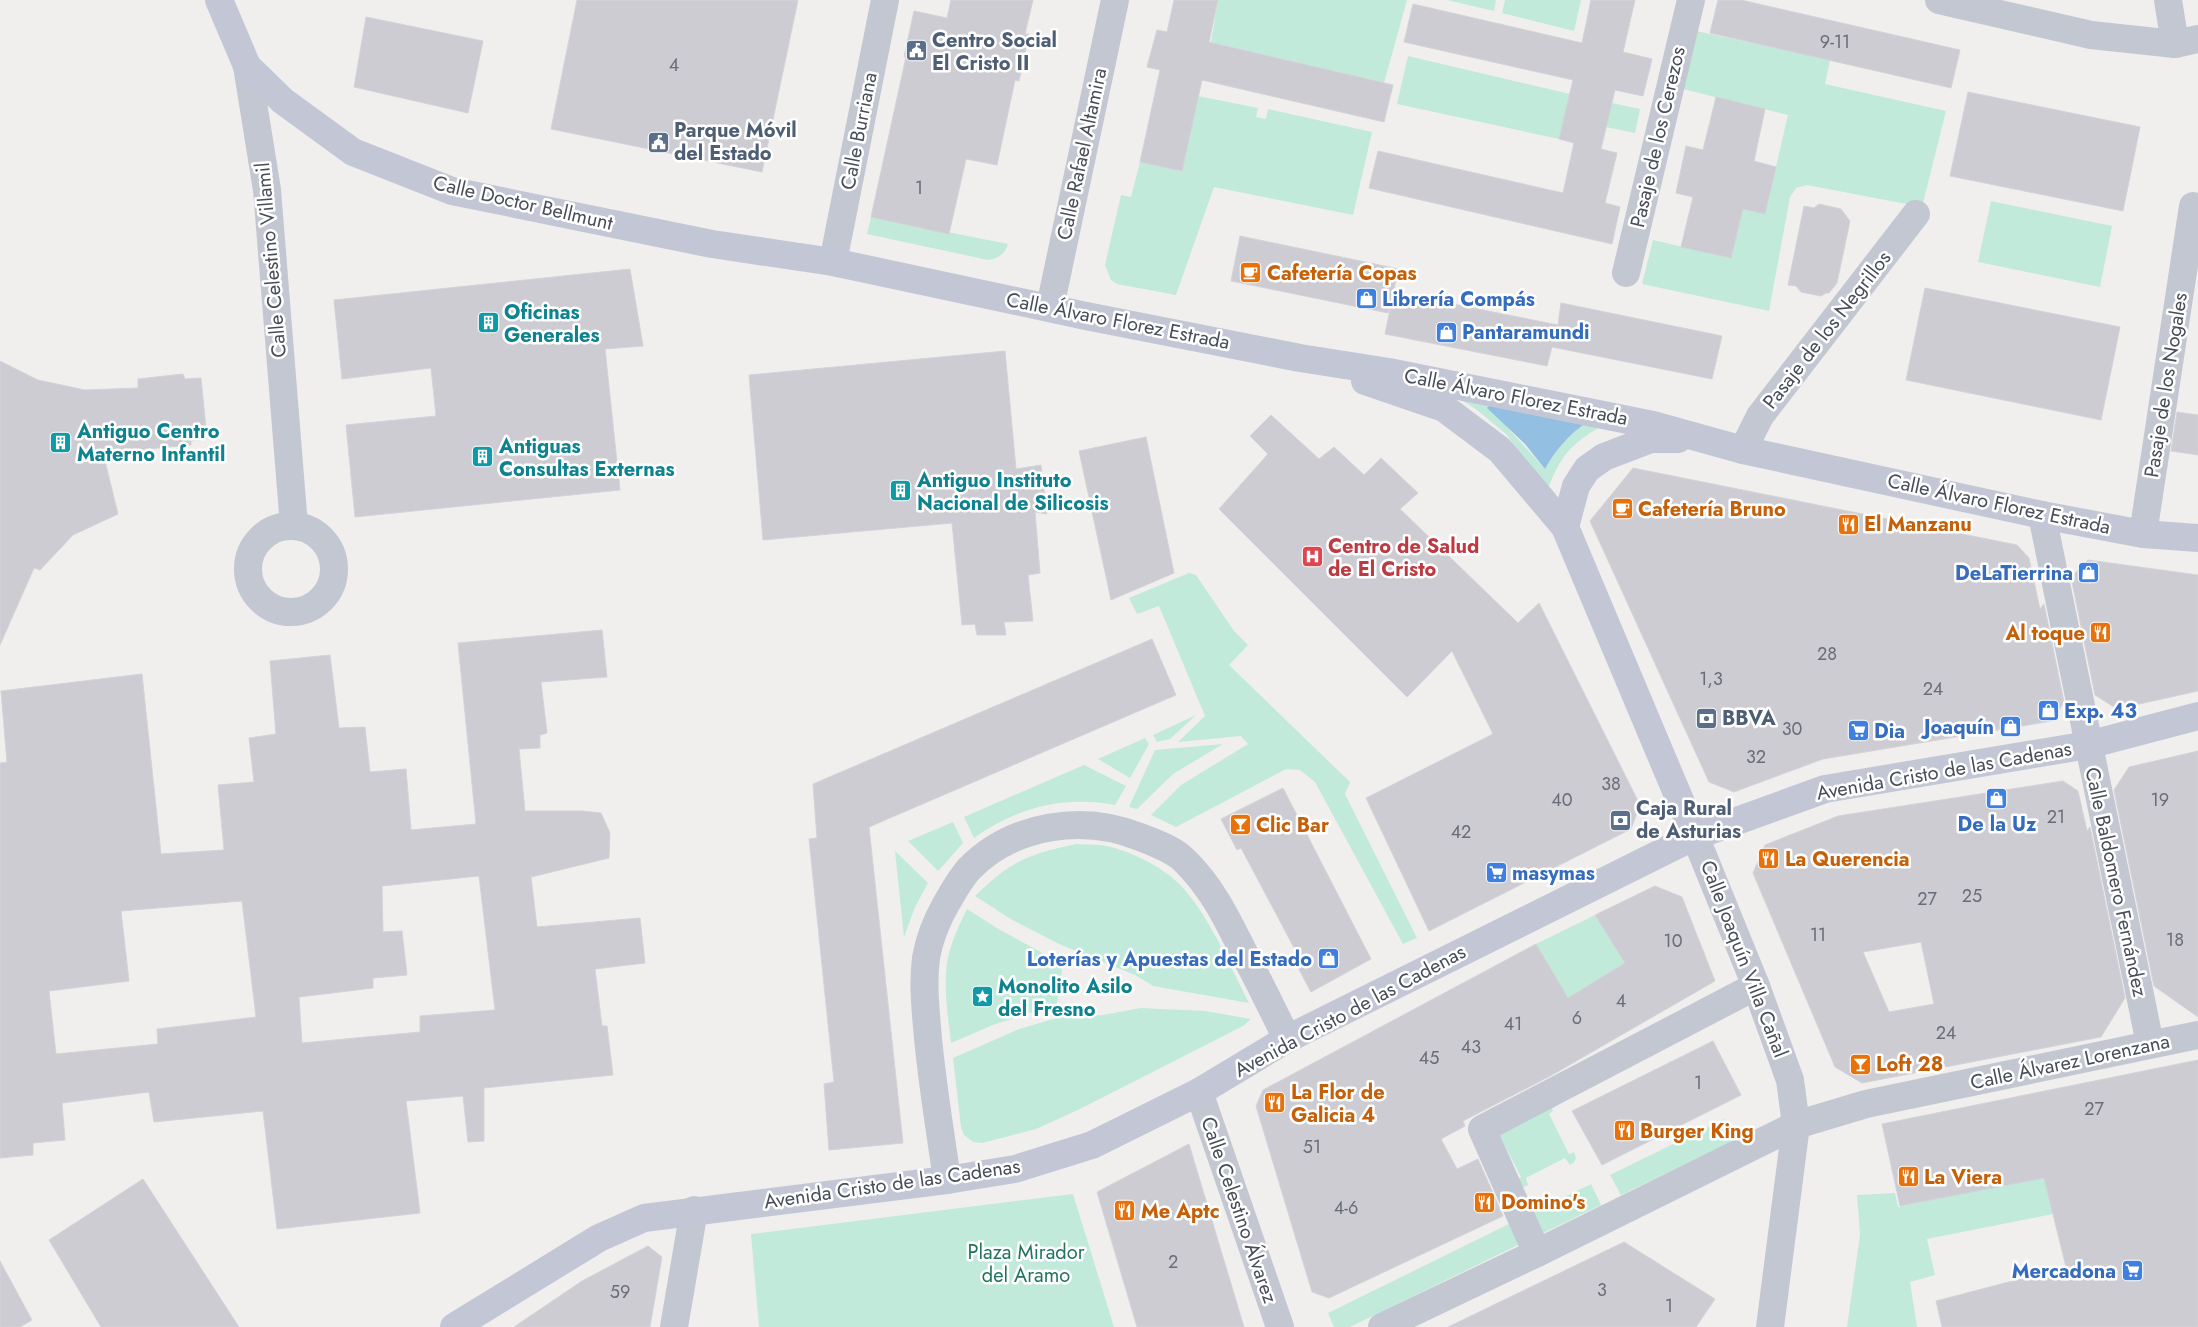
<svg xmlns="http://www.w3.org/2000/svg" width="2198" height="1327" font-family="Jost,sans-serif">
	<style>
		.green { fill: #c1eada; fill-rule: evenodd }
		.water { fill: #92bfe2 }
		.building { fill: #ccccd2; stroke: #d3d3d9; fill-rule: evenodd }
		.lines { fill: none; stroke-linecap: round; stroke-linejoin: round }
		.street { stroke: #c3c7d2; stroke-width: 28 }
		.secondary { stroke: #c3c7d5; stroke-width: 28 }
		.labels { text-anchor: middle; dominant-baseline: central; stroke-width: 5; stroke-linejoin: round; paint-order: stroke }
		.number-label { font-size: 18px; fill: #696d77 }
		.service-label { font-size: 20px; font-weight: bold; fill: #4e5e75; stroke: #fff; text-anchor: start }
		.street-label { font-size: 20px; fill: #484d59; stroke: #fff }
		.food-label { font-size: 20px; font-weight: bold; fill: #c56008; stroke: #fff; text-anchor: start }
		.shop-label { font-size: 20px; font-weight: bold; fill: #366cbe; stroke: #fff; text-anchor: start }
		.culture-label { font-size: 20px; font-weight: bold; fill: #0d838f; stroke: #fff; text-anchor: start }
		.health-label { font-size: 20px; font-weight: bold; fill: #be3a42; stroke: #fff; text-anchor: start }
		.park-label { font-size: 20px; fill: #21735d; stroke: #fff }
	</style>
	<rect width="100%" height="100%" fill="#f0efee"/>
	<!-- green -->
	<g class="green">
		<path d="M1218 0H1407L1384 83 1211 42Z"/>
		<path d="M1447 0H1496L1494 11Z"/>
		<path d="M1505 0H1581L1574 31 1502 13Z"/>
		<path d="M1692 30 1830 60 1825 84 1946 111 1922 207 1807 185 1796 188 1790 197 1769 311 1642 284 1653 240 1731 258 1743 209 1765 214 1788 115 1679 88Z"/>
		<path d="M1408 56 1570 94 1559 139 1397 104Z"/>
		<path d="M1198 96 1258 108 1256 117 1266 119 1268 109 1372 132 1353 215 1214 187 1176 295 1117 284 1111 280 1105 265 1121 195 1131 197 1140 162 1181 171Z"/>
		<path d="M1612 103 1640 109 1635 133 1606 127Z"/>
		<path d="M1991 201 2112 226 2100 287 1978 262Z"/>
		<path d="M871 217 1008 244C1005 254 999 258 988 260L867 234Z"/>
		<path d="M1448 391 1607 423C1574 442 1563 451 1549 486L1546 487 1506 434 1477 410ZM1587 422C1568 436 1556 449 1545 469L1506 426Z"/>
		<path d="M1189 573 1196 575 1234 631 1248 645 1229 665 1350 782 1345 794 1417 938 1403 944 1315 782 1300 770 1286 769 1176 827 1151 815 1181 785 1248 744 1241 736 1178 742 1205 716 1159 606 1137 614 1129 598Z"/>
		<path d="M1196 715 1170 739 1157 742 1153 735Z"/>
		<path d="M1145 738 1149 744 1130 778 1098 759Z"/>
		<path d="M1223 744 1173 774 1137 809 1129 807 1155 750Z"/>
		<path d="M1084 765 1126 786 1115 805C1064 795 1015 808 974 838L964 817Z"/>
		<path d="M953 822 963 843 938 871 908 841Z"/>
		<path d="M1077 844C1088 845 1100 844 1111 847 1139 855 1171 871 1189 895 1213 925 1231 968 1249 1003L1153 986 1135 975 1059 944 1009 918 975 896C1011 861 1028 854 1077 844Z"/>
		<path d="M895 851 928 883 915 907 904 937Z"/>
		<path d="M967 909 1000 930 1063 964 1057 1004 993 1025 951 1043C948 1015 942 981 949 953 953 938 960 923 967 909Z"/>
		<path d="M1595 915 1625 963 1568 998 1536 944Z"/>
		<path d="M1141 1008 1205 1011 1251 1019 1243 1026 1080 1109 1036 1129 982 1143 973 1142 964 1135 961 1127 953 1058 1019 1029 1057 1018 1103 1015Z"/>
		<path d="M1551 1106 1553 1111 1549 1114 1569 1154 1574 1152 1576 1158 1574 1162 1570 1165 1565 1158 1526 1178 1528 1185 1524 1187 1518 1185 1516 1180 1521 1177 1496 1128Z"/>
		<path d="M1724 1119 1736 1140 1621 1195 1610 1175Z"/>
		<path d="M2193 1144 2198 1179 2053 1214 1927 1239 1935 1275 1910 1282 1917 1327H1847L1860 1235 1857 1195 1895 1193 1898 1207Z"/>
		<path d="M1591 1184 1601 1205 1541 1234 1531 1213Z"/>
		<path d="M1073 1194 1114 1327H759L751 1234Z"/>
		<path d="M1511 1223 1520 1244 1350 1327H1334L1328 1313Z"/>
	</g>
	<!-- water -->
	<path class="water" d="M1492 402 1587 422C1569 435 1556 449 1545 469L1525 444 1487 408Z"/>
	<!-- building -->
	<g class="building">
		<path d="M577 0H798L762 172 551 129Z"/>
		<path d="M951 0H1033L1025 34H1029L1019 81 1015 80 997 165 966 159 949 234 871 217 906 57H904L914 11 947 18Z"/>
		<path d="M1174 0H1218L1209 42 1393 85 1384 122 1202 80 1182 171 1140 162 1160 70 1147 67 1157 30 1167 32Z"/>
		<path d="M1591 0H1635L1623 52 1652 59 1643 96 1615 90 1601 149 1617 153 1605 203 1620 207 1612 244 1369 188 1378 151 1563 193 1574 143 1559 139 1573 80 1404 42 1413 4 1582 43Z"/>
		<path d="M1718 0H1741L1960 50 1951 88 1710 33Z"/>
		<path d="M366 17 483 41 468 113 354 87Z"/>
		<path d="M1968 92 2140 127 2123 211 1950 176Z"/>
		<path d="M1716 97 1765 109 1754 161 1776 167 1765 214 1743 209 1731 258 1681 247 1693 197 1676 193 1686 146 1703 150Z"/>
		<path d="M1819 204 1841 209 1850 221 1837 283 1829 293H1826L1821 296 1801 292 1796 286 1788 285 1804 206 1814 208Z"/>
		<path d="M1240 236 1399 269 1393 292 1558 325 1561 303 1722 336 1712 379 1552 347 1547 366 1385 334 1393 295 1388 313 1231 281Z"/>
		<path d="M630 269 643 346 605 349 620 490 355 517 346 425 436 416 431 368 342 379 334 300Z"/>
		<path d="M1925 288 2120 327 2101 420 1906 380Z"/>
		<path d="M1005 351 1016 469 1041 465 1047 514 1035 512 1040 573 1028 575 1033 621 1004 622 1006 635H977L975 624 962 625 952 523 763 540 749 375Z"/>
		<path d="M0 361 38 380 85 390 138 388V379L183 374 185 379 201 378 207 439 191 441V445L103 453 118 514 73 535 40 570 34 568 0 645Z"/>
		<path d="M2177 412 2198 415V455L2171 451Z"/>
		<path d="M1271 415 1319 459 1334 447 1364 475 1381 458 1418 493 1400 509 1518 623 1539 603 1640 805 1631 829 1429 931 1366 798 1493 734 1452 651 1407 697 1219 509 1268 454 1250 436Z"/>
		<path d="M1146 437 1174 573 1111 600 1079 451Z"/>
		<path d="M1633 468 2017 545 2029 558 2040 609 2044 604 2064 702 2052 721 1823 759 1734 792 1709 782 1590 521Z"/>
		<path d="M2088 560 2198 575V691L2117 709 2095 695 2071 577Z"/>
		<path d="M602 630 607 677 541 682 547 733 540 735V748L519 749 525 811H582L601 813 610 833 609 858 531 877 537 927 640 918 645 963 595 969 602 1026H607L613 1075 484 1088V1141L468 1142 463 1096 406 1101 420 1213 277 1229 263 1111 154 1122 149 1092 62 1103 65 1140 33 1143V1155L0 1158V763L7 762 1 691 142 674 161 854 224 850 218 785 254 782 249 738 276 734 270 661 330 655 339 728 365 727 370 772 406 769 411 830 476 824 458 643ZM479 876 495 1010 420 1016V1032L302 1043 299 997 373 988V978L407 975 402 931 383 932 382 886ZM242 901 256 1017 157 1029 158 1044 56 1054 49 991 129 981 121 911Z"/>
		<path d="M1152 639 1176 695 869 827 903 1143 829 1150 824 1084 834 1082 809 839 817 838 813 784Z"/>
		<path d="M2198 751V1017L2154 986 2114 790 2129 767Z"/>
		<path d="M2063 781 2078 791 2087 831 2090 827 2125 998 2101 1037 1862 1083 1835 1067 1753 873 1765 845 1838 816ZM1921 942 1934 1004 1889 1012 1863 952Z"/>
		<path d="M1283 788 1371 959 1311 992 1295 962 1300 959 1241 848 1237 850 1221 819Z"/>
		<path d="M1655 886 1682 897 1715 981 1552 1075 1463 1121 1465 1126 1441 1139 1457 1169 1478 1159 1503 1216 1329 1298 1312 1292 1256 1106 1263 1090 1536 944 1568 998 1625 963 1595 915Z"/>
		<path d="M1713 1041 1741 1095 1602 1165 1572 1111Z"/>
		<path d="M2198 1060V1327H1942L1936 1301 2066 1267 2044 1178 1900 1206 1882 1124Z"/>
		<path d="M1189 1144 1244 1327H1137L1097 1192Z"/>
		<path d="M143 1179 239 1327H101L49 1240Z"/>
		<path d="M1624 1242 1715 1299 1696 1327H1448Z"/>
		<path d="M648 1246 662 1257 650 1327H514L582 1281Z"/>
		<path d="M0 1261 32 1320 20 1327H0Z"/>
	</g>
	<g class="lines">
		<!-- street -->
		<g class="street">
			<path d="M1939 0 2091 35 2175 44 2198 39"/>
			<path d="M2168 0 2175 44"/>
			<path d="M247 66 267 190 294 526"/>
			<path d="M833 262 885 0"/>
			<path d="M1626 273 1691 0"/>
			<path d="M1050 307 1115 0"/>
			<path d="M1743 450 1760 416 1916 214"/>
			<path d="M2042 515 2150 1044"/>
			<circle cx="291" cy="569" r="43"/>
			<path d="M2143 534 2193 206"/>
			<path d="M1695 836 1756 986 1790 1080 1796 1125 1770 1327"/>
			<path d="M1199 1092 1280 1327"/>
			<path d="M947 1180C940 1129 931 1078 927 1027 925 1004 923 981 926 958 929 940 937 920 946 904 953 892 960 879 969 869 1013 824 1084 814 1140 837 1155 843 1173 849 1184 860 1212 887 1227 919 1244 953 1259 982 1273 1010 1287 1039"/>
			<path d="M1537 1253 1482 1129 1756 986"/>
			<path d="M674 1327 694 1210"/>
			<path d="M1382 1327 1537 1253 1796 1125 1866 1104 2198 1035"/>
		</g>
		<!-- secondary -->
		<g class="secondary">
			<path d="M219 0 247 66 283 101 353 152 452 191 712 244 833 262 1086 316 1300 358 1389 372 1653 425 1743 450 2042 515 2143 534 2198 538"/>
			<path d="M1365 381 1444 408 1500 450 1565 527 1695 836"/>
			<path d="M1565 527 1576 486 1587 469 1604 457 1651 439H1678"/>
			<path d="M454 1327 599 1238 644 1218 947 1180 1015 1169 1092 1145 1199 1092 1287 1039 1695 836 1825 789 2088 745 2198 716"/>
		</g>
	</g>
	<!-- icons -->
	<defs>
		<symbol id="civic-square" viewBox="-11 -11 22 22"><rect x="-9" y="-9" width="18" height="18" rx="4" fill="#5c6f8a" stroke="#fff"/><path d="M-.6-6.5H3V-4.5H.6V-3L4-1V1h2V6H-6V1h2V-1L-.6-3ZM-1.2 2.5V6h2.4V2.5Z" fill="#fff"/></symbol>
		<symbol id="cafe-square" viewBox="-11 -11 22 22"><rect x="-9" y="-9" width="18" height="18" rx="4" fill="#e8710a" stroke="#fff"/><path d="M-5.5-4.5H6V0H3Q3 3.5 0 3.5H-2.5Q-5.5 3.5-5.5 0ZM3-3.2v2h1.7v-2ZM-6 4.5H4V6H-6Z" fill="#fff"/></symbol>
		<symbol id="shop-square" viewBox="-11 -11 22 22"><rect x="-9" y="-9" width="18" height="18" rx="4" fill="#3f7fe0" stroke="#fff"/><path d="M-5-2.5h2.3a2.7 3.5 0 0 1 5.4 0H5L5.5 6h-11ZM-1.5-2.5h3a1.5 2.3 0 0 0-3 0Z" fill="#fff"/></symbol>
		<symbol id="building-square" viewBox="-11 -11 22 22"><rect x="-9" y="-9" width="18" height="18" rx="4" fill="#0f9aa8" stroke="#fff"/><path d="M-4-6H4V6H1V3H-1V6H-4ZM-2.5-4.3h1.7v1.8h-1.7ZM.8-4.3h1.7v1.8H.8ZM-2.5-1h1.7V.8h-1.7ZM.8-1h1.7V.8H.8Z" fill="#fff"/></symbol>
		<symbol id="restaurant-square" viewBox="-11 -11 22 22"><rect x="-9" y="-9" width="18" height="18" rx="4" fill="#e8710a" stroke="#fff"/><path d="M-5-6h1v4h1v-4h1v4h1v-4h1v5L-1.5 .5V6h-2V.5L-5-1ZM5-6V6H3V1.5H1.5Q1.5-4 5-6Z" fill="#fff"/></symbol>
		<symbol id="hospital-square" viewBox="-11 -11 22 22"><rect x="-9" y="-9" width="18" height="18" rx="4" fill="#e0444e" stroke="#fff"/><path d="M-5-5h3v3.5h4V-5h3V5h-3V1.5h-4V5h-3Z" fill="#fff"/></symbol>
		<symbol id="bank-square" viewBox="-11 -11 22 22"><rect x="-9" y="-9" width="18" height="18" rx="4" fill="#5c6f8a" stroke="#fff"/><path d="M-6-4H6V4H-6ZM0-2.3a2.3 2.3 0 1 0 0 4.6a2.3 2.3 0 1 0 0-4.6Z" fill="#fff"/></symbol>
		<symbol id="supermarket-square" viewBox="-11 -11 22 22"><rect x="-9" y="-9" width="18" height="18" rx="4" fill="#3f7fe0" stroke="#fff"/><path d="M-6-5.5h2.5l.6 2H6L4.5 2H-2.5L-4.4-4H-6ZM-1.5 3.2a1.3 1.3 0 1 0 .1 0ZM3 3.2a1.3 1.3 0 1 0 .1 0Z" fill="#fff"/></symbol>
		<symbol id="bar-square" viewBox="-11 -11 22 22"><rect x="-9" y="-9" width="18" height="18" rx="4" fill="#e8710a" stroke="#fff"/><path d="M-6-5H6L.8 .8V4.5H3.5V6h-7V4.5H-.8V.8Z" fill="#fff"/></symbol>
		<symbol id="sight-square" viewBox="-11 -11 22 22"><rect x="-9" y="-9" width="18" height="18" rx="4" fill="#0f9aa8" stroke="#fff"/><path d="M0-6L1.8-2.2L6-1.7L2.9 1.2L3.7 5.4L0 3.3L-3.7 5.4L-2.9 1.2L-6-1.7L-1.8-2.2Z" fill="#fff"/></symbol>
	</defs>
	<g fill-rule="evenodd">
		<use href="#civic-square" x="904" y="38" width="25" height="25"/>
		<use href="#civic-square" x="646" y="130" width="25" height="25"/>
		<use href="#cafe-square" x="1238" y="260" width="25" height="25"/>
		<use href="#shop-square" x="1354" y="286" width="25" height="25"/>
		<use href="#building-square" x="476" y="310" width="25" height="25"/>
		<use href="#shop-square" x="1434" y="320" width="25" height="25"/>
		<use href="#building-square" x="48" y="430" width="25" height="25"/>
		<use href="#building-square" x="470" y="444" width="25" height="25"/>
		<use href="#building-square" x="888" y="478" width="25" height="25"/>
		<use href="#cafe-square" x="1610" y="496" width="25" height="25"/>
		<use href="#restaurant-square" x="1836" y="512" width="25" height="25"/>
		<use href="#hospital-square" x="1300" y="544" width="25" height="25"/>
		<use href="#shop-square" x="2076" y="560" width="25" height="25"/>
		<use href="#restaurant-square" x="2088" y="620" width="25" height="25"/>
		<use href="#shop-square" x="2036" y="698" width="25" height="25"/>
		<use href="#bank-square" x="1694" y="706" width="25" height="25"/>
		<use href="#shop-square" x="1998" y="714" width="25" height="25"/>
		<use href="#supermarket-square" x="1846" y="718" width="25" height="25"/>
		<use href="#shop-square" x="1984" y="786" width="25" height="25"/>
		<use href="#bank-square" x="1608" y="808" width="25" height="25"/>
		<use href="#bar-square" x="1228" y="812" width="25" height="25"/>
		<use href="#restaurant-square" x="1756" y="846" width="25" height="25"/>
		<use href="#supermarket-square" x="1484" y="860" width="25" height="25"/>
		<use href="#shop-square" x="1316" y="946" width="25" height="25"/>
		<use href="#sight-square" x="970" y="984" width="25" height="25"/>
		<use href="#bar-square" x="1848" y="1052" width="25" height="25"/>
		<use href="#restaurant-square" x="1262" y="1090" width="25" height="25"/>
		<use href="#restaurant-square" x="1612" y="1118" width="25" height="25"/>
		<use href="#restaurant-square" x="1896" y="1164" width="25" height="25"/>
		<use href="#restaurant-square" x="1472" y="1190" width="25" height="25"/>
		<use href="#restaurant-square" x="1112" y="1198" width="25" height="25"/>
		<use href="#supermarket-square" x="2120" y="1258" width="25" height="25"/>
	</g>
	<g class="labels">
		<!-- number labels -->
		<g class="number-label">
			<text x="1835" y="42">9-11</text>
			<text x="674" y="65">4</text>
			<text x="919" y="188">1</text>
			<text x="1827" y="654">28</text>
			<text x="1711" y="679">1,3</text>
			<text x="1933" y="689">24</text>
			<text x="1792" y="729">30</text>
			<text x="1756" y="757">32</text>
			<text x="1611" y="784">38</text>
			<text x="1562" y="800">40</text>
			<text x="2160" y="800">19</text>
			<text x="2056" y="817">21</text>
			<text x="1461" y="832">42</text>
			<text x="1972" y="896">25</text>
			<text x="1927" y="899">27</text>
			<text x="1818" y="935">11</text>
			<text x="2175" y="940">18</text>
			<text x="1673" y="941">10</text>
			<text x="1621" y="1001">4</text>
			<text x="1577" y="1018">6</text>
			<text x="1513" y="1024">41</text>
			<text x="1946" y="1033">24</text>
			<text x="1471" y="1047">43</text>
			<text x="1429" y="1058">45</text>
			<text x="1698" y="1083">1</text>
			<text x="2094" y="1109">27</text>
			<text x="1312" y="1147">51</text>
			<text x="1346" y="1208">4-6</text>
			<text x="1173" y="1262">2</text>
			<text x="1602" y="1290">3</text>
			<text x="620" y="1292">59</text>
			<text x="1669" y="1306">1</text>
		</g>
		<!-- service labels -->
		<g class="service-label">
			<text x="932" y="40">Centro Social<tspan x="932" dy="23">El Cristo II</tspan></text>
			<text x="674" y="130">Parque Móvil<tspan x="674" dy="23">del Estado</tspan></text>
			<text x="1722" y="718">BBVA</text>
			<text x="1636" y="808">Caja Rural<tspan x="1636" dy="23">de Asturias</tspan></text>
		</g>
		<!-- street labels -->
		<g class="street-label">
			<text transform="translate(859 131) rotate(-79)">Calle Burriana</text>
			<text transform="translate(1658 137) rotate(-77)">Pasaje de los Cerezos</text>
			<text transform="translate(1082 154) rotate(-78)">Calle Rafael Altamira</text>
			<text transform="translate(523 203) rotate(13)">Calle Doctor Bellmunt</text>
			<text transform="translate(271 260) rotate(-95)">Calle Celestino Villamil</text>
			<text transform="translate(1118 321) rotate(11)">Calle Álvaro Florez Estrada</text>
			<text transform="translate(1827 330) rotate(-52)">Pasaje de los Negrillos</text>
			<text transform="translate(2166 385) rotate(-81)">Pasaje de los Nogales</text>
			<text transform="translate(1516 397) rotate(11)">Calle Álvaro Florez Estrada</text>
			<text transform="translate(1999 504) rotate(12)">Calle Álvaro Florez Estrada</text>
			<text transform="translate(1944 771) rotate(-10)">Avenida Cristo de las Cadenas</text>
			<text transform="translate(2116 882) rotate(78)">Calle Baldomero Fernández</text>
			<text transform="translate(1744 959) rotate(69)">Calle Joaquín Villa Cañal</text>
			<text transform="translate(1350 1011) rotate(-28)">Avenida Cristo de las Cadenas</text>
			<text transform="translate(2070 1062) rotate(-12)">Calle Álvarez Lorenzana</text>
			<text transform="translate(892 1184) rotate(-8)">Avenida Cristo de las Cadenas</text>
			<text transform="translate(1239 1210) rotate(71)">Calle Celestino Álvarez</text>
		</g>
		<!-- food labels -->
		<g class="food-label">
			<text x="1267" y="273">Cafetería Copas</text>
			<text x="1638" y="509">Cafetería Bruno</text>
			<text x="1864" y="524">El Manzanu</text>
			<text x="2085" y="633" text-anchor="end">Al toque</text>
			<text x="1256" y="825">Clic Bar</text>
			<text x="1785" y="859">La Querencia</text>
			<text x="1876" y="1064">Loft 28</text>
			<text x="1291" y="1092">La Flor de<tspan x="1291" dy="23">Galicia 4</tspan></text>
			<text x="1640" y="1131">Burger King</text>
			<text x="1924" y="1177">La Viera</text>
			<text x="1501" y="1202">Domino's</text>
			<text x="1141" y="1211">Me Aptc</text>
		</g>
		<!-- shop labels -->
		<g class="shop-label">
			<text x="1382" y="299">Librería Compás</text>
			<text x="1462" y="332">Pantaramundi</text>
			<text x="2073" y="573" text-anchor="end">DeLaTierrina</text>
			<text x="2064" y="711">Exp. 43</text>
			<text x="1994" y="727" text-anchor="end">Joaquín</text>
			<text x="1874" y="731">Dia</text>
			<text x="1997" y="824" text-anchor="middle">De la Uz</text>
			<text x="1512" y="873">masymas</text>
			<text x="1312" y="959" text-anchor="end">Loterías y Apuestas del Estado</text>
			<text x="2116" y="1271" text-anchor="end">Mercadona</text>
		</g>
		<!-- culture labels -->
		<g class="culture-label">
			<text x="504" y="312">Oficinas<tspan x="504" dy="23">Generales</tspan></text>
			<text x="77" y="431">Antiguo Centro<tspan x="77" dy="23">Materno Infantil</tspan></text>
			<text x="499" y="446">Antiguas<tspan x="499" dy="23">Consultas Externas</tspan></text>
			<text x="917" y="480">Antiguo Instituto<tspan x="917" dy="23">Nacional de Silicosis</tspan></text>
			<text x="998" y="986">Monolito Asilo<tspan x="998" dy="23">del Fresno</tspan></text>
		</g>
		<!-- health labels -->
		<g class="health-label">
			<text x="1328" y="546">Centro de Salud<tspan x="1328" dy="23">de El Cristo</tspan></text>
		</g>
		<!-- park labels -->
		<g class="park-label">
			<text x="1026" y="1252">Plaza Mirador<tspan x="1026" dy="23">del Aramo</tspan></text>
		</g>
	</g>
</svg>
